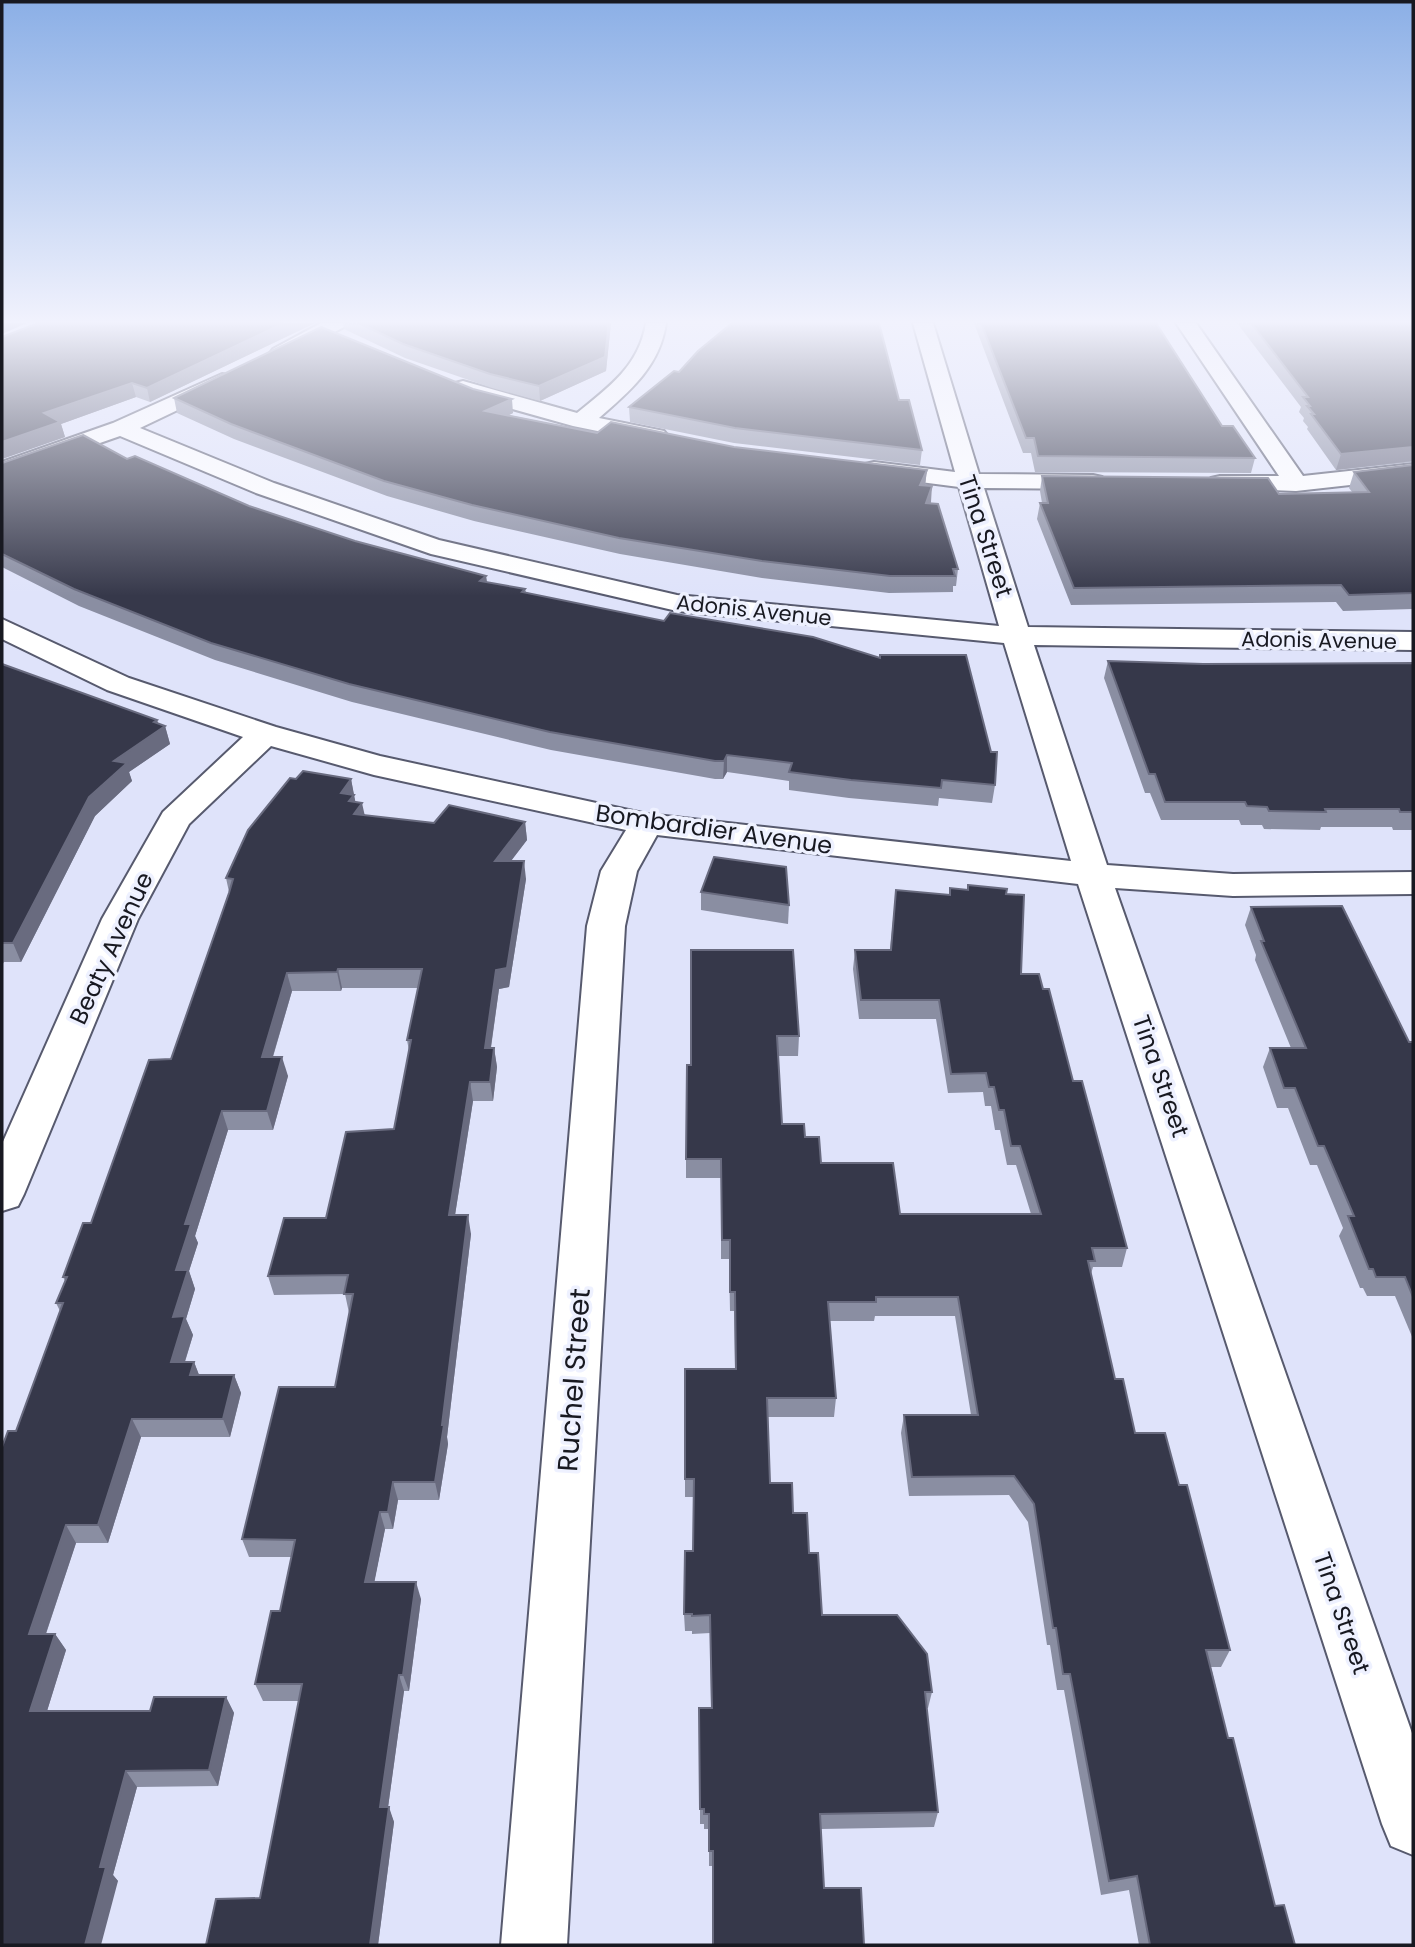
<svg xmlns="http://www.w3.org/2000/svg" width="1415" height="1947" font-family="Poppins,sans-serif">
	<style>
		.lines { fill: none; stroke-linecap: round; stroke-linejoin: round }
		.minor-casing { stroke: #575a6e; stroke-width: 4 }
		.minor { fill: #fff; fill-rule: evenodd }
		.wall { fill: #8a8ea2 }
		.shaded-wall { fill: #696b7f }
		.building { fill: #36384a; stroke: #696b7f; stroke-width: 2 }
		.labels { text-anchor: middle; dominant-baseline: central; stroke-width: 7; stroke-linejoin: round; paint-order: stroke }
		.far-street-label { font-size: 21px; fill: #181921; stroke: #eef1ff }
		.street-label { font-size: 24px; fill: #181921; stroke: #eef1ff }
		.near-street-label { font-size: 28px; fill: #181921; stroke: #eef1ff }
	</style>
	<rect width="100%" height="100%" fill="#dfe3fa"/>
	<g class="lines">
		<defs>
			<g id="minor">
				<path d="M321 323H347L344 327 287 357H273L270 353 273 349Z"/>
				<path d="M646 323H666C660 366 630 391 599 418L664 431 668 436 664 441 656 443 573 426 455 393 452 388 455 383 463 381 577 413C609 387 639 366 646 323Z"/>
				<path d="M913 323H933L979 474 1093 475 1102 477 1105 482 1102 487 1093 489 984 488 1028 627 1413 632V650L1034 645 1107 865 1233 874 1413 872V894L1233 896 1115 888 1413 1736V1855L1391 1846 1382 1824 1078 884 657 835 637 871 625 926 567 1945H501L587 926 601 871 626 830 374 775 271 746 189 824 138 919 24 1194 18 1206 2 1211V1144L102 919 163 812 243 737 107 690 2 639V619L129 678 276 727 380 756 647 814 1071 861 1004 643 677 611 431 554 256 493 120 436 2 477V462L113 423 222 374 230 375 233 380 230 385 140 428 274 483 439 540 677 595 999 626 959 487 874 476 865 474 862 469 865 464 874 462 955 472Z"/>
				<path d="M1176 323H1196L1303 476 1413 464V478L1296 491 1211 488 1208 483 1211 478 1220 476H1279Z"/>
			</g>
		</defs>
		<!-- minor casing -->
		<use href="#minor" class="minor-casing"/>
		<!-- minor -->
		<use href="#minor" class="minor"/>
	</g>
	<!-- wall -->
	<g class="wall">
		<path d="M38 323H315L150 402 136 397 61 424 65 437 2 459V337Z"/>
		<path d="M343 323H611L606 371 540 401 492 388 405 358 344 329Z"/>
		<path d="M974 323H1156L1222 426 1255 458 1251 473 1035 472 1031 453H1023Z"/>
		<path d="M1237 323H1413V462L1336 470 1307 429 1308 427 1303 421 1304 418 1299 412 1301 407Z"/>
		<path d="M679 372 899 400 922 450 920 465 734 443 630 422 629 407Z"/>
		<path d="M174 398 513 413 509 415 597 433 734 447 927 470 925 485 931 502 930 503 958 569 956 586H953V592L889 593 762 578 620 554 474 521 387 496 234 439 177 413Z"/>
		<path d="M127 459 249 506 355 541 486 576 487 582 525 589 526 592 995 785 992 803 939 798 938 806 849 798 789 790V781L727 772 723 779H715L551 750 352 702 215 660 79 606 2 567V463Z"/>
		<path d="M1413 465V609L1343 611 1336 602 1071 605 1037 519 1040 503H1042L1040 491 1042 476 1279 494 1353 493 1349 488 1354 472Z"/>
		<path d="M1108 661 1203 664 1413 663V830H1393L1392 827H1321L1320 830 1264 829 1262 825H1241L1239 820H1161L1150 793H1145L1104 678Z"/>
		<path d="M2 664 157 720 158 724 165 726 170 744 129 772 132 781 95 816 21 962H4L2 965Z"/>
		<path d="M296 779H351L355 802 365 815 434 823 525 822 527 840 511 861 526 879 509 987 499 989 491 1048H494L497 1067 493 1101H473L455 1215 471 1234 447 1437 448 1444 439 1500H398L393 1529H385L374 1582 421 1599 409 1691H404L388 1807 394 1822 378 1945H206L260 1898 299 1701H263L255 1684 280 1611 292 1557H249L242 1539 335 1387 349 1313 345 1294 274 1295 268 1276 326 1218 394 1129 409 1051 407 1040 418 988H342L341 991H292L273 1057 288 1076 273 1130H228L195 1236 198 1243 189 1271 195 1289 186 1319 193 1335 185 1362H194L199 1375H234L241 1393 230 1437H141L108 1543H76L46 1634H55L66 1650 47 1711H150L226 1697 234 1713 218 1786 137 1787 113 1875 118 1881 2 1945 16 1431 60 1311 56 1303 65 1281 63 1277 91 1223 171 1059 229 892 226 878Z"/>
		<path d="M896 890 949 895 1006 894 1021 974 1043 989 1127 1248 1122 1267H1093L1091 1274 1115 1379 1135 1433 1179 1485 1230 1650 1221 1667H1211L1228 1738 1275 1906 1295 1945H1139L1129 1890 1101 1895 1064 1690H1057L1050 1645H1047L1028 1522 1009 1495 909 1496 901 1433 904 1415H971L955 1316H875L874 1321H830L836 1398 834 1417H768L770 1483 793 1513 809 1553 822 1615 932 1692 928 1708H927L938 1812 934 1827 821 1829 824 1888 864 1945 713 1866H709V1829H704V1824H700V1809L711 1708 710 1633 692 1634V1631H685L684 1614 693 1551 694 1497H685V1479L735 1369 734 1311H730L729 1259H721V1178H686V1159L691 1065V950L799 1036 798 1056H778L782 1124 805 1137 821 1163 900 1214H1031L1016 1165H1007L1000 1130H995L991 1106H985L983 1092 948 1093 936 1019H859L853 969 855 950H890Z"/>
		<path d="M701 892 789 905 788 924 701 910Z"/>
		<path d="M1251 907 1409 1042H1413V1339L1395 1296H1367L1363 1288H1360L1339 1236 1343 1228 1317 1165H1310L1288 1108H1277L1263 1067 1270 1048H1291L1255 960 1256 955 1245 925Z"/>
	</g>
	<!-- shaded-wall -->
	<g class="shaded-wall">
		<path d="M2 323H27L2 334Z"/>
		<path d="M284 323H315L150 402 147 388Z"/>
		<path d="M609 323H611L606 371 540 401 539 386Z"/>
		<path d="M132 383 136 397 61 424 65 437 2 459V442L44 413Z"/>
		<path d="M512 399 513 413 487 426 485 411Z"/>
		<path d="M1413 447V461L1336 470 1341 454Z"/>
		<path d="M927 470 925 486 920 485Z"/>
		<path d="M932 486 931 502 925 519 926 503Z"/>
		<path d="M486 576 488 592 480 581Z"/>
		<path d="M157 720 160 729 165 726 170 744 129 772 132 781 95 816 21 962 13 943 89 797 114 761Z"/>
		<path d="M727 755V772L723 779 724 761Z"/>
		<path d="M351 779 357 810 362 803 366 821 358 832 341 793Z"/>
		<path d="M525 822 527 840 497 879 495 861Z"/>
		<path d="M524 861 526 879 509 987 499 989 488 1067 485 1048 496 970Z"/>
		<path d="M338 969 342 988 341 991 337 972Z"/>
		<path d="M287 973 292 991 267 1076 262 1057Z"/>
		<path d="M494 1048 497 1067 493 1101 490 1082Z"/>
		<path d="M282 1057 288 1076 273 1130 267 1111Z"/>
		<path d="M470 1082 473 1101 452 1234 449 1215Z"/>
		<path d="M222 1111 228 1130 195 1236 198 1243 189 1271 195 1289 186 1319 193 1335 179 1380 171 1362 176 1270 185 1224Z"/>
		<path d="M468 1215 471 1234 447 1437 448 1444 439 1500 435 1482Z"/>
		<path d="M194 1362 201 1380 190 1375Z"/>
		<path d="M234 1375 241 1393 230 1437 223 1419Z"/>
		<path d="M132 1419 141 1437 108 1543 98 1525Z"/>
		<path d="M393 1482 398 1500 393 1529 388 1512Z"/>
		<path d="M380 1512 385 1529 371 1599 365 1582Z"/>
		<path d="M66 1525 76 1543 40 1651 29 1634Z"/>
		<path d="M416 1582 421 1599 409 1691 403 1675Z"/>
		<path d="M55 1634 66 1650 42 1727 30 1711Z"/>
		<path d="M399 1675 404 1691 386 1822 380 1807Z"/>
		<path d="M226 1697 234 1713 218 1786 209 1770Z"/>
		<path d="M126 1771 137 1787 113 1875 118 1881 101 1945H85L100 1867Z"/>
		<path d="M389 1807 394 1822 378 1945H370Z"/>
	</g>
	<!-- building -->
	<g class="building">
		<path d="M38 323H284L147 388 132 383 44 413 60 422 2 442V337Z"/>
		<path d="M358 323H609L605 357 539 386 490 374 403 344Z"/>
		<path d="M732 323H879L899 400H909L922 450 735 428 629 407 674 371 679 372 698 351Z"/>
		<path d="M981 323H1156L1222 426H1233L1255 458 1038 456 1034 438H1026Z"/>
		<path d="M1251 323H1413V447L1341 454 1311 414H1314L1307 406H1310L1303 397H1308Z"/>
		<path d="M321 327 473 389 512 399 485 411 597 433 611 422 734 447 927 470 920 485 932 486 926 503 938 504 958 569H953L955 576H890L762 561 619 538 472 505 384 481 231 424 174 398Z"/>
		<path d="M83 435 127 459 135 456 249 506 355 541 486 576 480 581 525 589 522 592 664 621 670 613 813 637 880 658V655H966L991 752H997L995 785 942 780 941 788 851 780 789 772 792 763 727 755 724 761H715L550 732 349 684 211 643 74 589 2 554V463Z"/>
		<path d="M1413 465V593L1349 595 1341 585 1074 588 1040 503H1048L1042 476 1268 478 1279 494 1369 492 1354 472Z"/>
		<path d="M1108 661 1203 664 1413 663V812H1400L1399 809H1325L1326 812 1269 811 1267 807 1247 806 1245 802H1165L1155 774H1149Z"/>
		<path d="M2 664 157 720 154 722 165 726 114 761 127 763 89 797 13 943H2Z"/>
		<path d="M303 771 351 779 341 793 354 795 349 801 362 803 354 814 434 823 449 805 525 822 495 861H524L507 968 496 970 485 1048H494L490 1082H470L449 1215H468L442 1425H444L435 1482H393L388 1512H380L365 1582H416L403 1675H399L380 1807H389L370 1945H206L216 1899 260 1898 302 1684H255L271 1611H280L295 1540 242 1539 279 1387H335L353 1294H344L348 1275 268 1276 284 1218H326L346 1132 394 1129 411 1040H407L422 969H338L337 972 287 973 262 1057H282L267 1111H222L185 1224H191L176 1270H188L173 1317 185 1316 171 1362H194L190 1375H234L223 1419H132L98 1525H66L29 1634H55L30 1711H150L154 1697H226L209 1770 126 1771 100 1867H106L85 1945H2V1447L8 1431H16L63 1303H56L67 1277H63L83 1223H91L149 1060 171 1059 229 893 233 879 226 878 248 830 290 778 296 779Z"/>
		<path d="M714 857 786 867 789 905 701 892Z"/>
		<path d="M968 885 1007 889 1006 894 1024 895 1021 974H1039L1043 989H1049L1073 1081H1082L1127 1248H1092L1095 1261H1088L1115 1379H1123L1135 1433H1165L1179 1485H1187L1230 1650H1206L1228 1738H1233L1275 1906 1284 1905 1295 1945H1150L1137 1876 1109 1881 1070 1674H1063L1056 1628H1053L1034 1504 1014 1476 912 1477 904 1415H978L958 1297H876V1302H828L836 1398H767L770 1483H792L793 1513H807L809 1553H818L822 1615H897L927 1654 932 1692H925L938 1812 820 1814 824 1888H861L864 1945H713V1851H709V1814H704V1809H700L699 1708H712L710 1615 692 1616V1614H684L685 1551H693L694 1479H685V1369H736L735 1292H730V1240H722L721 1159H686L687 1065H691V950H793L799 1036H777L782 1124H804L805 1137H819L821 1163H893L900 1214H1041L1020 1146H1011L1004 1110H999L994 1087H989L986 1073 951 1074 939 1000H861L855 950H891L896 890 950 895V888L968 890Z"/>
		<path d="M1342 906 1409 1042H1413V1297L1405 1277H1376L1373 1269H1369L1348 1216H1354L1324 1146H1318L1295 1088H1284L1270 1048H1306L1261 941H1264L1251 907Z"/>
	</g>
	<!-- sky -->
	<linearGradient id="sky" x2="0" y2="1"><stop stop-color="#8bafe6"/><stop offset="0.54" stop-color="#f1f2fd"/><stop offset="1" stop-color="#f1f2fd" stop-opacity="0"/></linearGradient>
	<rect width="1415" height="596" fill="url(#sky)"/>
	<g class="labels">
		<!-- far-street labels -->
		<g class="far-street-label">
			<text transform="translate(754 610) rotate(6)">Adonis Avenue</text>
			<text transform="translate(1319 640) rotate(1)">Adonis Avenue</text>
		</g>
		<!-- street labels -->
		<g class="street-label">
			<text transform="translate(986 536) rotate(72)">Tina Street</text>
			<text transform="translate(714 829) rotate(8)">Bombardier Avenue</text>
			<text transform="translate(111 948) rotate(-65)">Beaty Avenue</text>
			<text transform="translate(1161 1076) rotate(71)">Tina Street</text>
			<text transform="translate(1342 1613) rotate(71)">Tina Street</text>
		</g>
		<!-- near-street labels -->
		<g class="near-street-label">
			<text transform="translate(574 1380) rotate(-86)">Ruchel Street</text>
		</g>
	</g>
	<!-- border -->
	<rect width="1415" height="1947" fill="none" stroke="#181921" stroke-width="7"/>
</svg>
